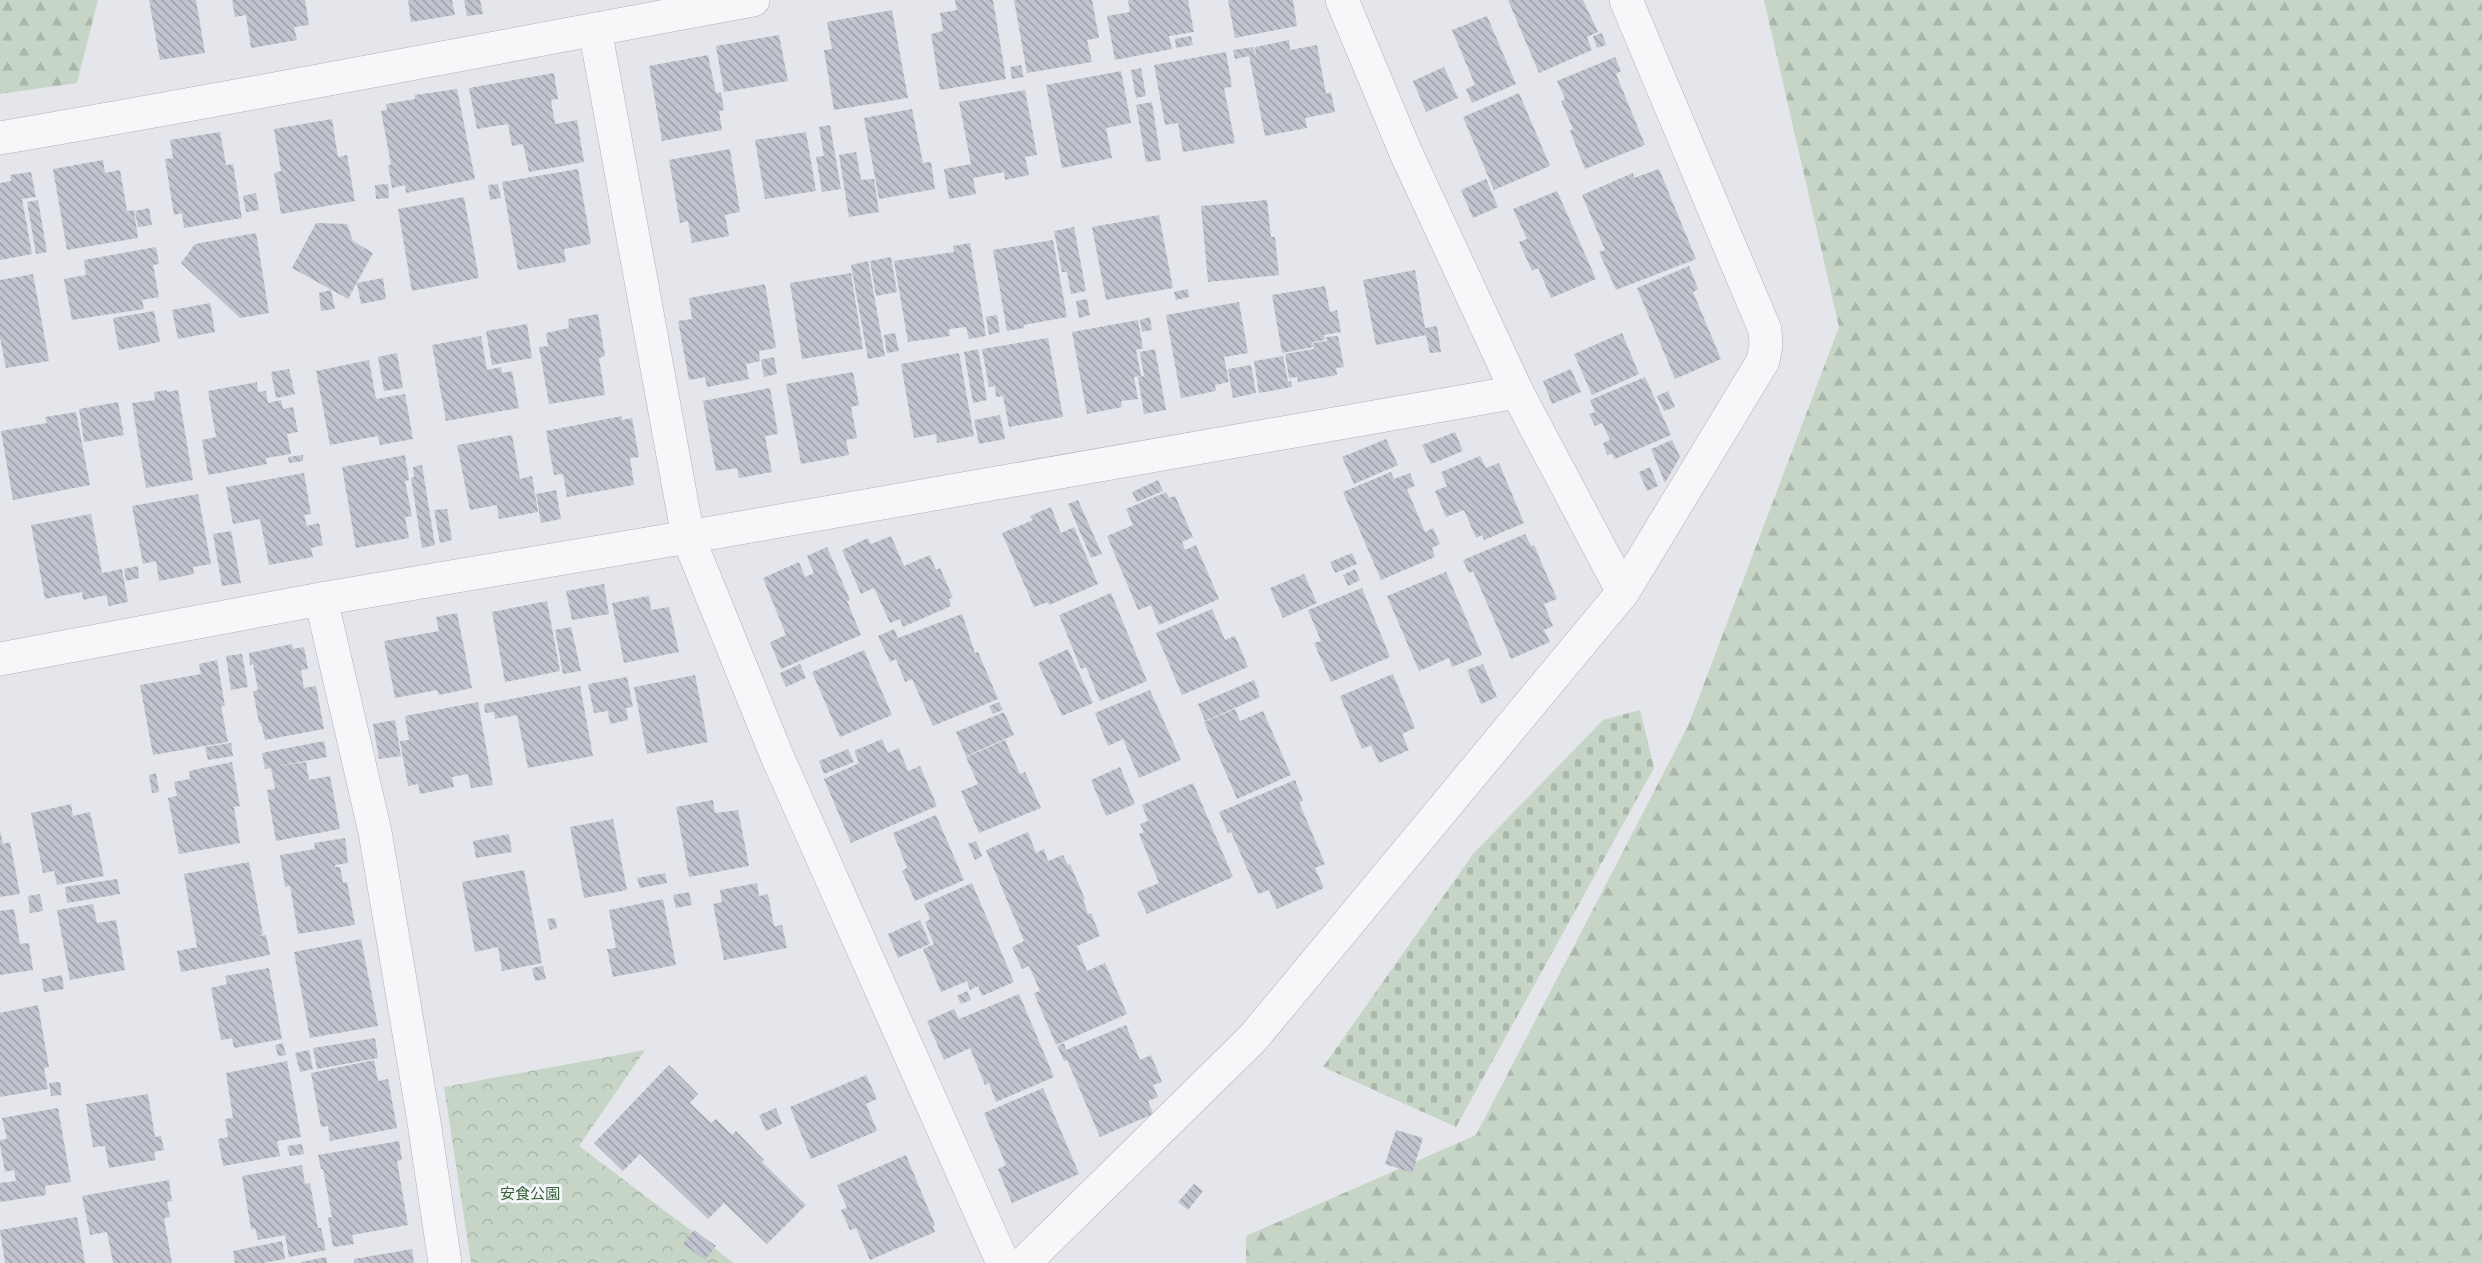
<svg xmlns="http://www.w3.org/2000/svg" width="2482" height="1263" font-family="'DejaVu Sans','Noto Sans JP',sans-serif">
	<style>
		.forest { fill: url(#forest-firs) }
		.cemetery { fill: url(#cemetery-stones) }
		.park { fill: url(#park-crowns) }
		.building { fill: url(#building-back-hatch) }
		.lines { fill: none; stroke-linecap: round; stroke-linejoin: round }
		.minor-casing { stroke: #adafba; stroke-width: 34 }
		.minor { stroke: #f7f7fa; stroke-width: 33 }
		.labels { text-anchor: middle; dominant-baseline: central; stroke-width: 6; stroke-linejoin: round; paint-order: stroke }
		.park-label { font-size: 15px; fill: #395f39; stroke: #f4f5f9 }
	</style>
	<defs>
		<pattern id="forest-firs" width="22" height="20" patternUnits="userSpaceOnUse" patternTransform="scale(1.5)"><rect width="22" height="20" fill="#c6d5c5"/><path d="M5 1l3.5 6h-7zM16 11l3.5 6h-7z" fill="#aab7aa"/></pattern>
		<pattern id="cemetery-stones" width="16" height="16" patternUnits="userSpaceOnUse" patternTransform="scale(1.5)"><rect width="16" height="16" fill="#c6d5c5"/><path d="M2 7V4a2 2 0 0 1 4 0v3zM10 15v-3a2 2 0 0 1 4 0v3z" fill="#aab7aa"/></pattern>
		<pattern id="park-crowns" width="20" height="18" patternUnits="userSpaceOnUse" patternTransform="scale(1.5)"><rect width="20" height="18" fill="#c6d5c5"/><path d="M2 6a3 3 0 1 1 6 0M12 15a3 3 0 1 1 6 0" fill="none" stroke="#aab7aa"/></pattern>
		<pattern id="building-back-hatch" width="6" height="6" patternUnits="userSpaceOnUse" patternTransform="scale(1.5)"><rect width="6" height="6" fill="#c1c4ce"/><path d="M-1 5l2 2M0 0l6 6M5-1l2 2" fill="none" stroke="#9da0a9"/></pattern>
	</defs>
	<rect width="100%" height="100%" fill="#e4e6ec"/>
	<!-- forest -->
	<g class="forest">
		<path d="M0 0H98L77 83 0 94Z"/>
		<path d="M1764 0H2482V1263H1246V1236L1476 1135 1688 726 1839 327Z"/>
	</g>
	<!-- cemetery -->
	<path class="cemetery" d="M1640 710 1654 768 1456 1127 1323 1067 1473 854 1603 720Z"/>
	<!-- park -->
	<path class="park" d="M645 1050 579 1146 734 1263H471L444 1087Z"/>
	<!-- building -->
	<g class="building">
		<path d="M149 0H196L205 53 160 60Z"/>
		<path d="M232 0H305L309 25 294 27 297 40 251 48 246 15 235 17Z"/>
		<path d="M408 0H452L455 15 411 22Z"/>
		<path d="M464 0H480L483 14 467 16Z"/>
		<path d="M955 0H993L1006 79 940 90 931 34 943 31 940 13 957 10Z"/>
		<path d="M1014 0H1092L1099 38 1087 40 1092 62 1027 73Z"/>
		<path d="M1128 0H1188L1194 32 1169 36 1172 49 1115 60 1107 16 1130 12Z"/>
		<path d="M1228 0H1293L1297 26 1235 38Z"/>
		<path d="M1508 0H1583L1598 32 1587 37 1592 50 1539 73Z"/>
		<path d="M892 10 908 98 834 110 824 50 832 49 827 22Z"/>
		<path d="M1487 16 1516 84 1472 103 1466 89 1475 85 1452 30Z"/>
		<path d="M1602 33 1606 45 1597 48 1593 36Z"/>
		<path d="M779 35 788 81 724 92 716 46Z"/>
		<path d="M1191 36 1193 45 1176 48 1175 39Z"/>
		<path d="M1289 40 1290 50 1317 45 1326 94 1331 92 1335 112 1305 118 1307 128 1265 136 1249 56 1235 59 1233 50 1253 47 1256 56 1255 47Z"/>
		<path d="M1226 52 1232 87 1224 88 1235 143 1183 152 1178 123 1165 125 1154 65Z"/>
		<path d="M708 55 716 93 721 92 724 110 719 111 722 130 662 141 649 66Z"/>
		<path d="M1615 57 1621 71 1616 74 1645 145 1585 169 1570 131 1573 129 1561 101 1565 99 1557 81Z"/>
		<path d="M1021 65 1024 77 1012 79 1010 67Z"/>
		<path d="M1444 67 1458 98 1426 112 1413 81Z"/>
		<path d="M1141 68 1146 96 1136 98 1131 70Z"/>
		<path d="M1121 71 1131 123 1106 128 1112 158 1062 168 1046 85Z"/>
		<path d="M554 73 558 99 551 100 555 124 577 120 584 162 529 172 523 144 512 146 508 124 477 129 469 88Z"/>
		<path d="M457 89 475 179 406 193 405 185 392 188 388 165H391L381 111 387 110 386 104 415 99V95Z"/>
		<path d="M1025 90 1037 155 1025 157 1029 175 1005 180 1004 172 973 178 976 194 949 199 944 169 971 164 959 102Z"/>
		<path d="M1519 93 1550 166 1494 190 1463 117Z"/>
		<path d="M1152 102 1161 160 1146 162 1136 105Z"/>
		<path d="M912 109 923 163 931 162 935 189 879 199 864 118Z"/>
		<path d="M332 119 338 157 347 155 355 201 281 214 274 173 281 171 274 129Z"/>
		<path d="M830 125 841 189 822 192 816 157 824 156 819 127Z"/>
		<path d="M220 132 226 165 233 164 242 218 184 228 182 213 174 215 165 159 173 158 170 140Z"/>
		<path d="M806 132 816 191 765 199 755 140Z"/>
		<path d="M730 149 740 212 725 215 729 236 692 243 688 221 680 223 669 160Z"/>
		<path d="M856 152 861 180 874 179 879 212 849 217 839 155Z"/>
		<path d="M103 160 105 173 120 170 127 211 134 210 138 238 67 250 53 169Z"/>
		<path d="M578 169 591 244 564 249 566 262 518 270 502 182Z"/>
		<path d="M1659 169 1696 259 1616 290 1599 252 1605 250 1582 195 1633 173 1634 178Z"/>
		<path d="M31 172 36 197 22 199 32 254 0 260V183L11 181 10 175Z"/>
		<path d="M1486 179 1498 207 1473 218 1461 190Z"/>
		<path d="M388 184 389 198 376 199 375 185Z"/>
		<path d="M498 184 501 198 490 200 488 185Z"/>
		<path d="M1557 191 1596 279 1551 298 1538 268 1532 271 1519 242 1527 239 1513 209Z"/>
		<path d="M256 193 259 210 246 212 243 196Z"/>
		<path d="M464 197 479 278 412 291 398 209Z"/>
		<path d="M38 200 47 252 36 254 27 202Z"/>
		<path d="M1267 200 1271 237H1275L1279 275 1208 282 1201 206Z"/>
		<path d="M149 208 152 225 138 227 135 211Z"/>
		<path d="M1159 215 1173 288 1106 300 1092 227Z"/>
		<path d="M316 223 347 224 353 241 373 253 348 299 292 268Z"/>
		<path d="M1074 227 1086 291 1071 294 1067 272H1062L1054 231Z"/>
		<path d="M256 233 269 313 240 318 181 263 195 244Z"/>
		<path d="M1053 240 1067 317 1024 325V328L1007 331 993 250Z"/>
		<path d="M970 243 986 336 969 339 966 327 949 329 950 336 908 342 894 261 954 252 953 246Z"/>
		<path d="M156 247 159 264 153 265 159 297 142 300 144 309 72 320 64 279 86 275 84 260Z"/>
		<path d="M891 257 897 292 876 296 870 261Z"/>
		<path d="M868 261 885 356 868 359 851 265Z"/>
		<path d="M1689 266 1698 289 1693 292 1721 359 1675 379 1637 288Z"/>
		<path d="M1415 270 1425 328 1437 326 1441 352 1430 353 1426 335 1376 345 1363 280Z"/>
		<path d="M851 273 863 349 802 359 790 283Z"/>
		<path d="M33 274 49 361 6 368 0 338V280Z"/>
		<path d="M383 278 386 299 361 304 357 283Z"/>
		<path d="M765 284 776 348 759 351 760 361 746 364 749 379 707 387 705 377 689 380 678 321 692 319 689 298Z"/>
		<path d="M1325 286 1330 312 1337 310 1341 332 1324 335 1325 340 1312 342 1313 347 1282 353 1272 295Z"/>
		<path d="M1188 289 1189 297 1176 300 1174 292Z"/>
		<path d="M331 290 335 309 321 311 319 293Z"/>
		<path d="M1087 299 1090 315 1079 318 1076 301Z"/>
		<path d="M1239 302 1248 353 1224 357 1229 382 1215 385 1216 391 1181 398 1166 315Z"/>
		<path d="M210 303 215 332 178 339 172 310Z"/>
		<path d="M154 311 160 342 119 350 113 318Z"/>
		<path d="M598 314 605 356 599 358 605 395 549 404 539 347 548 346 546 333 569 328 568 319Z"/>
		<path d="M997 315 1000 332 989 335 986 317Z"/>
		<path d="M1150 317 1152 330 1142 332 1140 320Z"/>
		<path d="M1138 320 1143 348 1136 350 1141 376 1134 377 1138 399 1121 401 1122 407 1087 414 1072 332Z"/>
		<path d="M527 324 532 358 492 365 486 331Z"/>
		<path d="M895 333 899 351 887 353 884 335Z"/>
		<path d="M1622 333 1639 374 1592 395 1574 354Z"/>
		<path d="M481 336 487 370 501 367 502 373 512 371 519 408 446 421 432 345Z"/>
		<path d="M1338 336 1344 367 1336 368 1337 375 1298 382 1297 377 1289 378 1285 354 1314 349 1313 343 1327 341 1326 337Z"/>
		<path d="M1048 338 1063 417 1009 427 1003 396 996 397 995 386 989 387 982 349Z"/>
		<path d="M978 349 987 400 973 403 964 352Z"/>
		<path d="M1155 349 1166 410 1144 414 1138 377 1144 376 1140 352Z"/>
		<path d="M397 353 403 388 384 391 378 357Z"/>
		<path d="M959 353 974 436 937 443 936 434 914 438 901 364Z"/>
		<path d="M1283 356 1288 382 1291 381 1292 387 1259 393 1254 361Z"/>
		<path d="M774 357 777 374 764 377 761 360Z"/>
		<path d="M369 360 376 399 405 394 413 439 380 445 378 436 330 445 316 371Z"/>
		<path d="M1251 365 1256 393 1233 398 1228 369Z"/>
		<path d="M289 369 295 394 276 398 271 372Z"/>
		<path d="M1571 369 1581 392 1552 404 1543 381Z"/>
		<path d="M853 372 859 405 851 407 857 438 846 440 849 455 801 464 786 384Z"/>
		<path d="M1645 377 1671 435 1615 459 1612 454 1607 455 1603 443 1610 440 1602 423 1595 426 1589 414 1595 412 1590 400Z"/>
		<path d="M257 382 258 392 266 391 268 403 281 400 283 409 293 407 298 432 287 434 291 454 266 458 267 464 208 475 202 440 216 437 208 391Z"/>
		<path d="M770 388 778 434 765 436 772 472 739 478 737 468 716 471 703 401Z"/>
		<path d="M167 390V392L178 390 193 480 146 488 132 403 155 400 154 392Z"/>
		<path d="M1668 391 1675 407 1664 411 1657 396Z"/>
		<path d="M118 402 124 435 84 442 79 409Z"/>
		<path d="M76 412 90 485 13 500 1 431 47 423 45 417Z"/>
		<path d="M1000 415 1005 439 979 444 974 420Z"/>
		<path d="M622 416V420L632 418 639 457 630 458 634 485 567 497 563 474 554 475 546 431Z"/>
		<path d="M1455 432 1463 451 1431 464 1422 445Z"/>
		<path d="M512 435 520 479 532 476 538 512 499 519 497 505 470 510 457 445Z"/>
		<path d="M1386 439 1398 465 1354 484 1342 457Z"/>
		<path d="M1672 440 1680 457 1665 483 1651 449Z"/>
		<path d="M303 455V461L289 463 288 457Z"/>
		<path d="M405 455 409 480 405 481 412 516 405 517 409 538 356 548 342 467Z"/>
		<path d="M1480 456 1486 468 1499 463 1524 523 1484 540 1482 535 1476 538 1464 510 1446 517 1435 491 1447 486 1441 472Z"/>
		<path d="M422 465 435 545 422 548 411 478 414 477 413 467Z"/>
		<path d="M1650 467 1658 486 1647 491 1639 472Z"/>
		<path d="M1391 472 1394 479 1410 473 1415 486 1407 489 1425 532 1433 528 1440 544 1432 548 1435 557 1381 580 1343 492Z"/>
		<path d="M304 473 311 514 304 515 307 526 319 523 323 545 311 548 313 557 269 565 260 519 233 524 226 487Z"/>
		<path d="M1158 480 1163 491 1137 502 1132 492Z"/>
		<path d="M556 490 561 519 541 523 536 494Z"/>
		<path d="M1166 492 1169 498 1175 496 1193 537 1182 542 1185 550 1196 545 1219 599 1159 625 1151 605 1138 610 1107 536 1133 525 1126 509Z"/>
		<path d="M198 494 211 564 193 567 194 574 159 581 156 561 143 564 132 506Z"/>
		<path d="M1078 500 1102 554 1091 558 1068 504Z"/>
		<path d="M1051 507 1061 533 1074 527 1098 584 1049 605 1048 602 1034 607 1002 533 1033 520 1030 516Z"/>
		<path d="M447 509 452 540 440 543 434 510Z"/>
		<path d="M91 514 102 573 122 569 128 602 109 606 106 595 83 600 82 592 45 599 31 525Z"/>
		<path d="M231 531 241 583 222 586 213 534Z"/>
		<path d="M1525 534 1531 546 1534 545 1557 599 1544 604 1553 626 1544 630 1550 642 1511 659 1473 571 1469 573 1463 560Z"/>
		<path d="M891 536 904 566 930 555 936 570 940 568 953 598 949 599 951 606 903 627 900 619 890 623 874 588 861 594 842 550 868 538 871 544Z"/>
		<path d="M827 547 850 600 847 601 861 635 781 669 770 642 786 635 763 578 799 562 805 577 814 573 807 556Z"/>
		<path d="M1352 553 1357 564 1335 573 1330 562Z"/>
		<path d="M138 566 139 578 126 581 124 569Z"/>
		<path d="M1355 569 1360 580 1348 586 1343 575Z"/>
		<path d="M1446 572 1482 655 1452 667 1449 658 1419 671 1387 596Z"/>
		<path d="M1304 574 1317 603 1283 618 1270 588Z"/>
		<path d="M604 584 609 614 572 620 566 591Z"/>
		<path d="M1362 588 1390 657 1331 682 1314 643 1321 641 1308 610Z"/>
		<path d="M1111 593 1147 681 1100 701 1086 667 1081 669 1059 615Z"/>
		<path d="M649 596 651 610 669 607 679 652 624 663 612 603Z"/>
		<path d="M547 601 560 671 505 682 492 612Z"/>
		<path d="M1212 609 1225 640 1235 636 1248 667 1182 695 1156 633Z"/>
		<path d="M457 613 472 688 439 695 437 690 395 698 384 641 439 631 436 617Z"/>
		<path d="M962 614 975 653 978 652 998 699 933 726 912 679 905 682 896 659 890 662 878 636 894 629 898 638Z"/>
		<path d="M571 627 581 671 563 674 555 630Z"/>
		<path d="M292 644 293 649 304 647 308 669 301 670 304 688 316 686 324 729 265 740 261 723H259L253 691 258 690 253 664 250 665 249 653Z"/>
		<path d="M1068 649 1093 703 1062 716 1038 663Z"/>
		<path d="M864 650 892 715 840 737 812 672Z"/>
		<path d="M242 654 248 687 231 690 226 656Z"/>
		<path d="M217 660 225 706H221L228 742 153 755 140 685 201 674 199 664Z"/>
		<path d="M800 664 806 678 786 687 780 673Z"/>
		<path d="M1483 664 1497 697 1481 704 1467 670Z"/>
		<path d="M1393 674 1415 728 1402 734 1409 750 1379 763 1371 745 1362 749 1340 696Z"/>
		<path d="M695 675 708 742 647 754 634 687Z"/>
		<path d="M627 677 633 707 626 708 628 720 610 724 608 711 594 713 588 684Z"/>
		<path d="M1254 680 1260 697 1205 721 1198 704Z"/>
		<path d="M580 686 593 756 528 768 517 715 495 719 494 712 485 713 484 704Z"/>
		<path d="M1150 690 1181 760 1139 778 1123 739 1108 746 1095 713Z"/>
		<path d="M478 702 493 785 471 788 468 774 452 777 454 787 420 794 418 784 408 786 400 741 409 740 405 716Z"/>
		<path d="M999 702 1003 710 993 714 989 706Z"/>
		<path d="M1235 709 1240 721 1263 711 1291 775 1237 799 1204 722Z"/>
		<path d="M1004 712 1014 735 966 756 956 732Z"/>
		<path d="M395 720 401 756 379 759 373 724Z"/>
		<path d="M882 739 888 753 899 748 908 771 920 766 937 806 851 843 824 779 859 763 854 751Z"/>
		<path d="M1005 740 1020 774 1025 772 1041 808 979 833 961 791 978 784 966 757Z"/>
		<path d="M324 741 327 757 277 766 306 762 309 780 330 776 340 829 276 841 267 790 275 789 271 768 265 769 262 753Z"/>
		<path d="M231 743 233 756 208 760 205 747Z"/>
		<path d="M848 749 854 762 824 774 819 761Z"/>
		<path d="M232 762 240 806 234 807 240 843 179 854 168 798 177 796 174 782 190 779 189 771Z"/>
		<path d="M1120 767 1135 804 1106 816 1091 780Z"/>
		<path d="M156 773 159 792 152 793 149 775Z"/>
		<path d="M1295 780 1303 801 1299 802 1325 864 1315 868 1324 888 1277 909 1269 890 1258 894 1231 832 1228 833 1219 812Z"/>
		<path d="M1193 783 1233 877 1147 914 1137 892 1159 883 1139 834 1144 832 1140 824 1148 821 1142 805Z"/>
		<path d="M713 800 715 813 738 810 749 866 689 877 676 807Z"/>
		<path d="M71 804 73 816 90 812 104 876 57 885 54 871 43 873 31 813Z"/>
		<path d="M936 815 964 880 915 901 902 871 907 868 893 833Z"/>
		<path d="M613 819 627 890 584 898 570 827Z"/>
		<path d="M0 831 3 844 10 842 20 894 0 897Z"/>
		<path d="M1028 832 1036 853 1044 849 1048 861 1063 855 1068 865 1070 864 1085 899 1083 900 1088 914 1091 913 1100 936 1077 946 1087 971 1105 963 1127 1014 1056 1045 1034 993 1040 991 1029 966 1022 969 1012 947 1024 941 986 850Z"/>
		<path d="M509 834 512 852 476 858 473 841Z"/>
		<path d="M345 838 348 863 335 865V867H340L343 883 347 882 355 925 298 934 290 886 285 887 280 855 315 849 314 843Z"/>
		<path d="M976 841 982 856 975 860 968 844Z"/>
		<path d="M249 862 263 934 258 936 266 935 270 955 181 972 177 951 197 947 184 874Z"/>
		<path d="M524 870 542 963 502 971 498 947 475 952 462 882Z"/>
		<path d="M665 873 667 883 640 888 637 878Z"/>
		<path d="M117 879 120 894 67 903 65 887Z"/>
		<path d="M757 883 759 896 768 894 774 926 782 925 787 948 724 960 713 904 722 902 720 890Z"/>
		<path d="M972 883 1014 982 982 996 978 986 970 990 967 981 941 992 923 949 934 944 925 922 930 919 924 904Z"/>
		<path d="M689 892 692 905 676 908 673 895Z"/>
		<path d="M40 894 43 911 30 913 28 896Z"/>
		<path d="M663 899 676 965 613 977 607 949 616 948 609 910Z"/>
		<path d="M93 904 97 923 116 920 125 970 70 980 57 910Z"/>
		<path d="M14 909 20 944 29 943 33 970 0 975V911Z"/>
		<path d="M555 918 557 928 550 930 547 919Z"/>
		<path d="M920 920 930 944 898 958 888 934Z"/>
		<path d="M361 939 378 1026 310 1038 294 952Z"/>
		<path d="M543 966 546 979 535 981 532 968Z"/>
		<path d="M269 968 282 1039 234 1048 232 1038 221 1040 211 988 227 984 225 976Z"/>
		<path d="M62 975 64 989 44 992 42 979Z"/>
		<path d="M967 991 971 1000 961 1004 957 996Z"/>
		<path d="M1019 994 1054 1077 996 1102 989 1083 985 1085 970 1048 944 1060 927 1021 954 1009 959 1019Z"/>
		<path d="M38 1005 49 1067 44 1068 48 1089 0 1097V1013Z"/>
		<path d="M1126 1025 1140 1060 1151 1055 1162 1082 1153 1085 1158 1097 1148 1101 1153 1114 1100 1137 1067 1060 1064 1061 1057 1046 1064 1043 1066 1050Z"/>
		<path d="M375 1038 378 1058 317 1069 313 1048Z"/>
		<path d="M283 1043 286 1055 278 1056 275 1045Z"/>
		<path d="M309 1050 313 1069 300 1072 295 1053Z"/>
		<path d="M374 1060 378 1081 388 1079 397 1128 330 1141 328 1126 321 1127 311 1073Z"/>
		<path d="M287 1061 301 1137 277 1141 280 1156 223 1166 218 1139 228 1137 225 1119 233 1118 226 1073Z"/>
		<path d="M669 1065 698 1094 690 1103 711 1123 716 1119 732 1135 736 1131 764 1160 762 1162 806 1205 767 1244 724 1203 708 1219 640 1154 623 1171 594 1143Z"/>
		<path d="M866 1075 877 1099 866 1104 877 1131 811 1159 790 1107Z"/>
		<path d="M60 1082 62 1095 51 1096 49 1083Z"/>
		<path d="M1043 1088 1079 1174 1012 1203 998 1169 1006 1165 984 1113Z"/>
		<path d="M148 1094 155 1137 161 1136 164 1150 154 1152 156 1160 109 1168 105 1146 93 1147 86 1104Z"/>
		<path d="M58 1108 71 1182 45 1186 46 1195 0 1202V1183L16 1181 14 1170 5 1172 0 1145V1140L7 1139 2 1118Z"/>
		<path d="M776 1108 782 1124 766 1131 759 1115Z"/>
		<path d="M1396 1130 1423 1138 1412 1173 1385 1164Z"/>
		<path d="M399 1141 402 1160 397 1161 408 1225 352 1235 354 1244 333 1247 328 1217H332L323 1169H321L318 1155Z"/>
		<path d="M302 1144 304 1154 290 1156 287 1146Z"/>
		<path d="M906 1155 935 1225 933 1227 935 1232 870 1260 856 1228 850 1230 841 1210 847 1208 837 1185Z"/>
		<path d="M302 1165 305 1184 310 1183 318 1228H321L326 1250 289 1257 285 1235 258 1240 255 1228 251 1229 242 1176Z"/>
		<path d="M169 1180 172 1201 167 1202 170 1217 164 1218 172 1263H113L107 1232 90 1235 82 1196Z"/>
		<path d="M1194 1184 1203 1191 1188 1210 1178 1202Z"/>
		<path d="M77 1217 85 1263H5L0 1230Z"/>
		<path d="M694 1230 716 1246 705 1260 683 1244Z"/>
		<path d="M282 1241 285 1259 263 1263H235L233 1251Z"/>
		<path d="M412 1249 414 1263H354V1259Z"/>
		<path d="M326 1257 327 1263H301V1262Z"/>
	</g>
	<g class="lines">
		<defs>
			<g id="minor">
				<path d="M1342 0 1406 153 1517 392 1623 592"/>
				<path d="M595 29 688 537 777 756 1003 1263"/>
				<path d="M0 138C252 95 502 46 753 0"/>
				<path d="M321 599 375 832 424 1122 445 1263"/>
				<path d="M0 659 321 599 688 537 1517 392"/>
				<path d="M1024 1263 1253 1038 1623 592 1763 361 1766 345 1765 330 1626 0"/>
			</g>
		</defs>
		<!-- minor casing -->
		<use href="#minor" class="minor-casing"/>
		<!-- minor -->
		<use href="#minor" class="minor"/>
	</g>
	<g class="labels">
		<!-- park labels -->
		<g class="park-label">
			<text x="530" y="1194">安食公園</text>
		</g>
	</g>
</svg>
